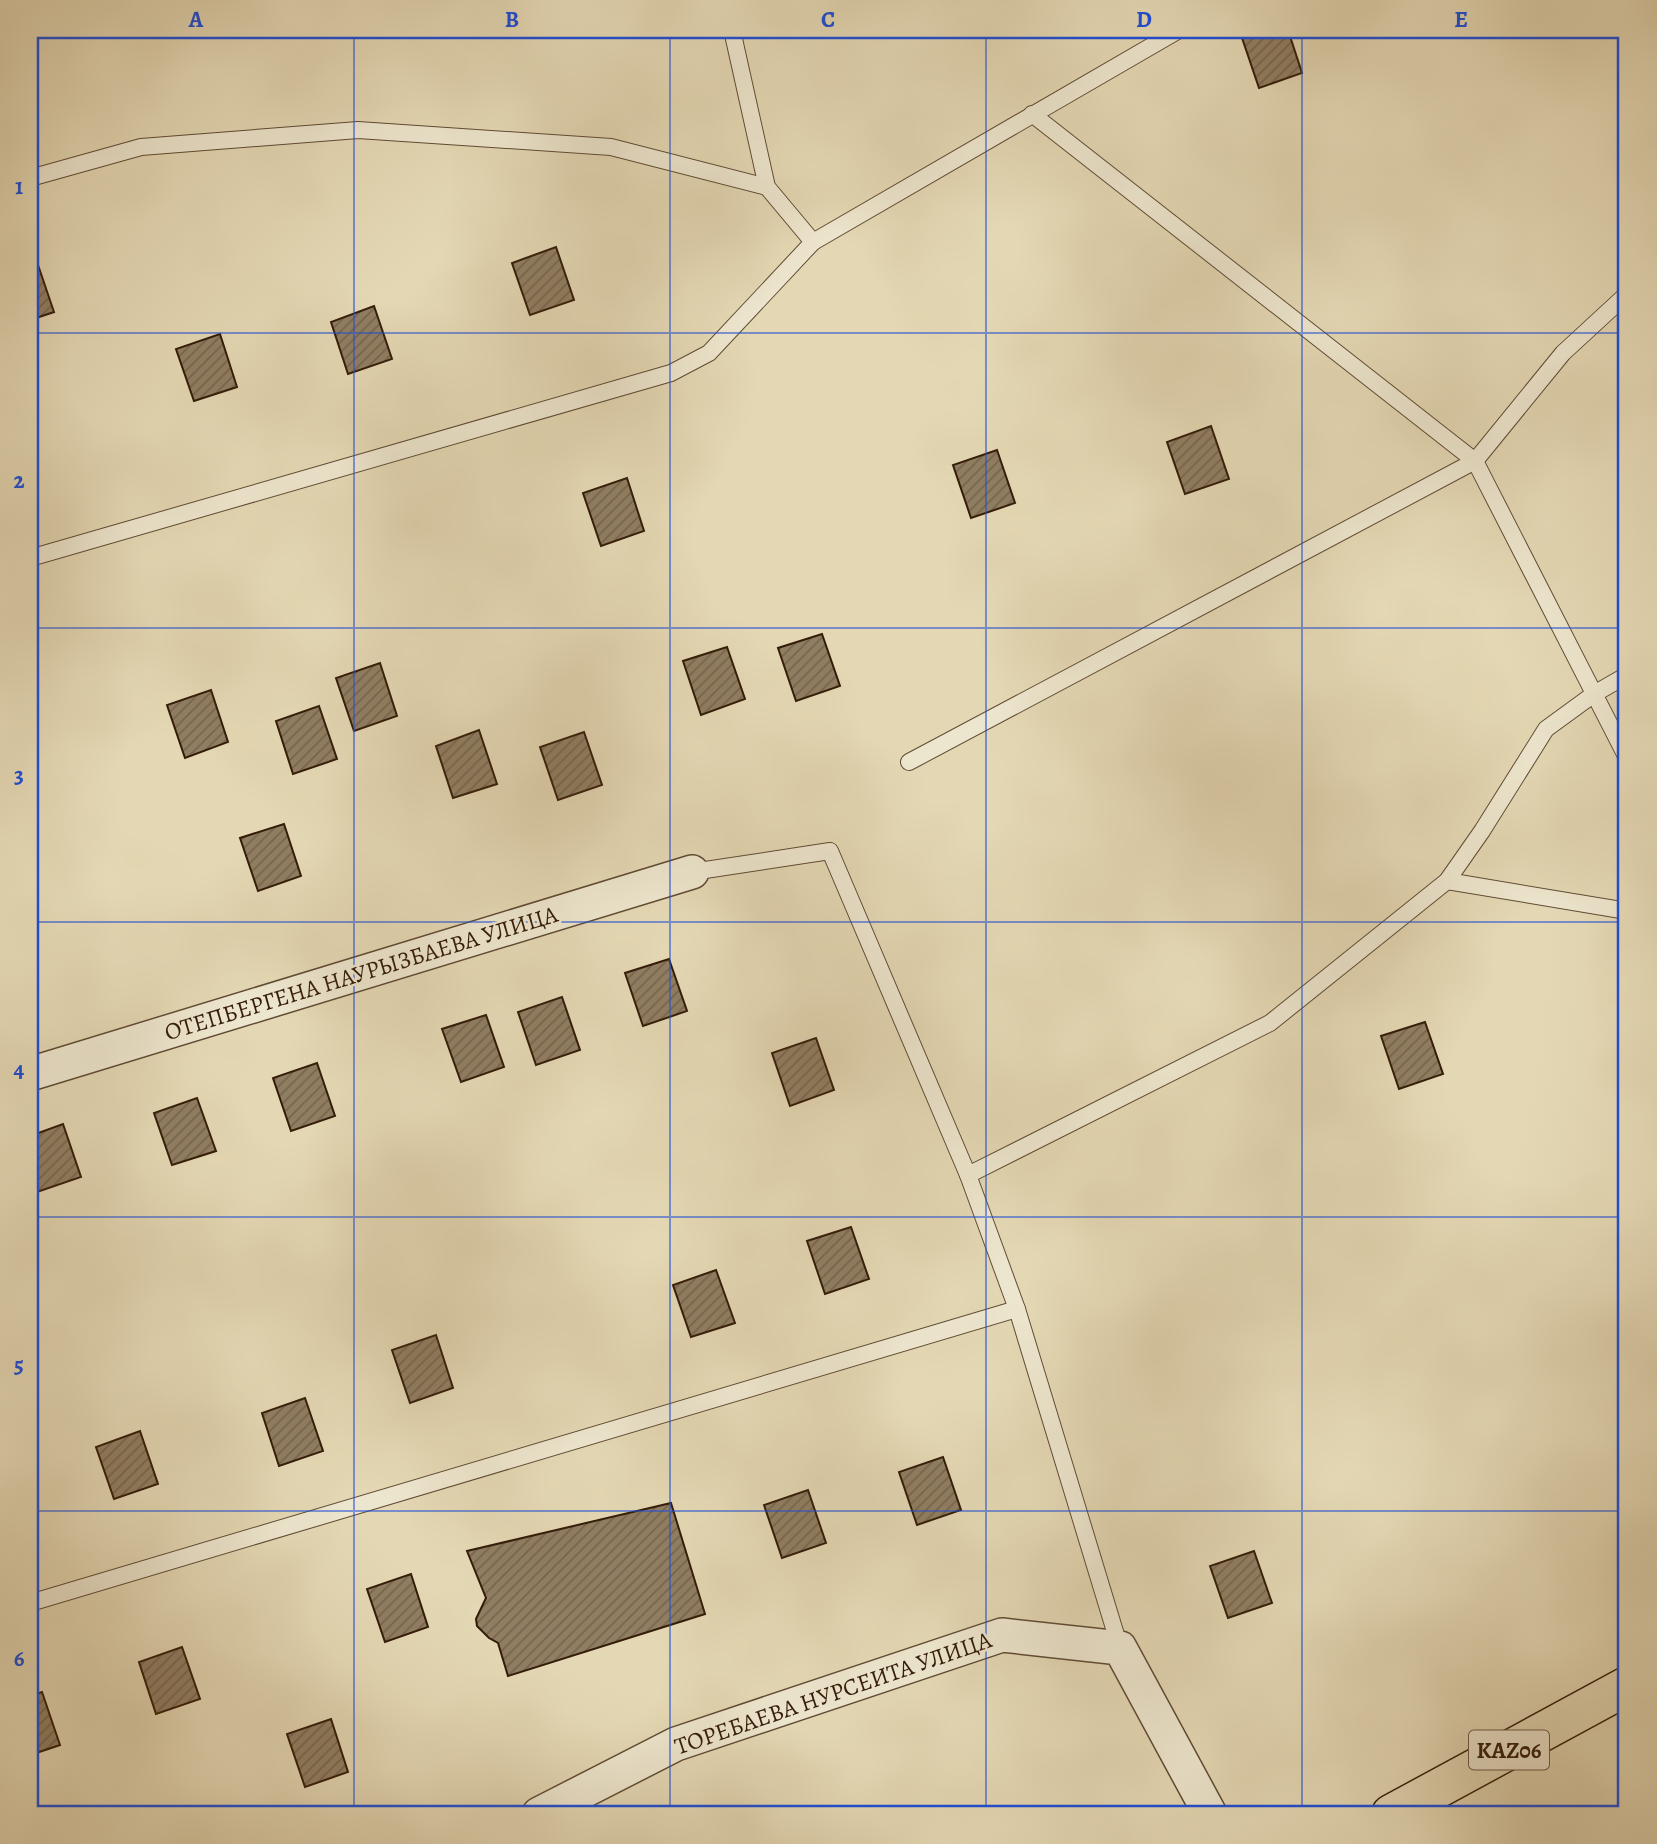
<svg xmlns="http://www.w3.org/2000/svg" width="1657" height="1844" font-family="Alegreya,serif">
	<style>
		.building { fill: url(#building-hatch); stroke: #341c09; stroke-width: 2 }
		.lines { fill: none; stroke-linecap: round; stroke-linejoin: round }
		.service-casing { stroke: #604b34; stroke-width: 18 }
		.minor-casing { stroke: #604b34; stroke-width: 36 }
		.trunk-casing { stroke: #341c09; stroke-width: 41 }
		.service { stroke: #ede6ce; stroke-width: 16 }
		.minor { stroke: #ede6ce; stroke-width: 33 }
		.trunk { stroke: #e4d8b4; stroke-width: 38 }
		.grid { fill: none; stroke: #1d4ed8; stroke-width: 2; stroke-opacity: 0.55 }
		.labels { text-anchor: middle; dominant-baseline: central; stroke-width: 5; stroke-linejoin: round; paint-order: stroke }
		.shield { fill: #ede6ce; stroke: #6c5944; stroke-width: 2 }
		.shield-label { font-size: 23px; font-weight: bold; fill: #341c09 }
		.street-label { font-size: 24px; fill: #341c09; stroke: #ede6ce }
		.neatline { fill: none; stroke: #1d4ed8; stroke-width: 2.5 }
		.grid-label { font-size: 23px; text-anchor: middle; font-weight: bold; fill: #1d4ed8 }
	</style>
	<defs>
		<pattern id="building-hatch" width="6" height="6" patternUnits="userSpaceOnUse" patternTransform="scale(1.75)"><rect width="6" height="6" fill="#907e62"/><path d="M-1 1l2-2M0 6l6-6M5 7l2-2" fill="none" stroke="#76664f"/></pattern>
	</defs>
	<rect width="100%" height="100%" fill="#e4d8b4"/>
	<filter id="stains"><feTurbulence type="fractalNoise" baseFrequency=".00286" numOctaves="4"/><feColorMatrix values="0 0 0 0 .2 0 0 0 0 .09 0 0 0 0 .02 0 0 0 .5 -.17"/></filter>
	<radialGradient id="worn" r=".72"><stop offset=".6" stop-color="#630" stop-opacity="0"/><stop offset="1" stop-color="#630" stop-opacity=".3"/></radialGradient>
	<!-- building -->
	<g class="building">
		<path d="M1256 30H1288L1302 73 1259 88 1241 35Z"/>
		<path d="M556 247 574 300 530 315 512 263Z"/>
		<path d="M36 259 54 312 30 320V261Z"/>
		<path d="M374 306 392 359 348 374 331 322Z"/>
		<path d="M220 334 237 387 194 401 176 349Z"/>
		<path d="M1211 426 1229 479 1185 494 1167 442Z"/>
		<path d="M997 450 1015 503 971 518 953 465Z"/>
		<path d="M627 478 644 531 601 546 583 493Z"/>
		<path d="M822 634 840 686 796 701 778 648Z"/>
		<path d="M727 647 745 699 701 715 683 661Z"/>
		<path d="M380 663 397 716 354 731 336 678Z"/>
		<path d="M211 690 228 742 185 758 167 705Z"/>
		<path d="M319 706 337 759 293 774 276 721Z"/>
		<path d="M479 730 497 784 453 798 436 746Z"/>
		<path d="M584 732 602 785 558 800 540 747Z"/>
		<path d="M284 824 301 876 258 891 240 838Z"/>
		<path d="M669 959 687 1011 643 1026 625 973Z"/>
		<path d="M562 997 580 1050 536 1065 518 1012Z"/>
		<path d="M486 1015 504 1067 461 1082 442 1029Z"/>
		<path d="M1425 1022 1443 1074 1399 1089 1381 1036Z"/>
		<path d="M816 1038 834 1090 790 1106 772 1053Z"/>
		<path d="M317 1063 335 1116 291 1131 273 1078Z"/>
		<path d="M197 1098 216 1151 172 1165 154 1113Z"/>
		<path d="M63 1124 81 1177 37 1192 30 1169V1136Z"/>
		<path d="M851 1227 869 1279 825 1294 807 1241Z"/>
		<path d="M716 1270 735 1323 691 1337 673 1285Z"/>
		<path d="M436 1335 453 1388 410 1403 392 1350Z"/>
		<path d="M305 1398 323 1451 279 1466 262 1413Z"/>
		<path d="M140 1431 158 1484 114 1499 96 1447Z"/>
		<path d="M943 1457 961 1510 917 1525 899 1472Z"/>
		<path d="M808 1490 826 1543 782 1558 764 1505Z"/>
		<path d="M671 1503 705 1614 508 1676 498 1643 489 1638 477 1626 476 1619 486 1598 467 1551Z"/>
		<path d="M1254 1551 1272 1603 1228 1618 1210 1566Z"/>
		<path d="M411 1574 428 1627 385 1642 367 1589Z"/>
		<path d="M182 1647 200 1699 156 1714 139 1662Z"/>
		<path d="M42 1692 60 1745 30 1755V1696Z"/>
		<path d="M331 1719 348 1772 305 1787 287 1734Z"/>
	</g>
	<g class="lines">
		<defs>
			<g id="service">
				<path d="M732 30 767 187 813 242 1179 30"/>
				<path d="M1032 114 1475 461 1627 758"/>
				<path d="M30 178 141 147 358 130 611 147 767 187"/>
				<path d="M30 558 671 373 709 353 813 242"/>
				<path d="M909 762 1475 461 1563 353 1627 294"/>
				<path d="M692 872 830 851 968 1175 1017 1309 1120 1648"/>
				<path d="M1447 881 1627 911"/>
				<path d="M968 1175 1270 1023 1447 881 1482 831 1546 729 1594 694 1627 675"/>
				<path d="M30 1603 1017 1309"/>
			</g>
			<g id="minor">
				<path d="M30 1074 692 872"/>
				<path d="M539 1814 676 1744 1002 1635 1120 1648 1210 1814"/>
			</g>
			<path id="trunk" d="M1391 1814 1627 1686"/>
		</defs>
		<!-- service casing -->
		<use href="#service" class="service-casing"/>
		<!-- minor casing -->
		<use href="#minor" class="minor-casing"/>
		<!-- trunk casing -->
		<use href="#trunk" class="trunk-casing"/>
		<!-- service -->
		<use href="#service" class="service"/>
		<!-- minor -->
		<use href="#minor" class="minor"/>
		<!-- trunk -->
		<use href="#trunk" class="trunk"/>
	</g>
	<!-- grid -->
	<path class="grid" d="M354 30V1814M670 30V1814M986 30V1814M1302 30V1814M30 333H1627M30 628H1627M30 922H1627M30 1217H1627M30 1511H1627"/>
	<g class="labels">
		<!-- shield labels -->
		<rect class="shield" x="1469" y="1730.5" width="80" height="39" rx="5"/>
		<g class="shield-label">
			<text x="1509" y="1750">KАZ06</text>
		</g>
		<!-- street labels -->
		<g class="street-label">
			<text transform="translate(361 973) rotate(-17)">ОТЕПБЕРГЕНА НАУРЫЗБАЕВА УЛИЦА</text>
			<text transform="translate(833 1693) rotate(-19)">ТОРЕБАЕВА НУРСЕИТА УЛИЦА</text>
		</g>
	</g>
	<!-- margin -->
	<rect width="1657" height="1844" fill="none" stroke="#e4d8b4" stroke-width="77"/>
	<rect x="38" y="38" width="1580" height="1768" class="neatline"/>
	<g class="grid-label">
		<text x="196" y="27">A</text>
		<text x="512" y="27">B</text>
		<text x="828" y="27">C</text>
		<text x="1144" y="27">D</text>
		<text x="1461" y="27">E</text>
		<text x="19" y="194">1</text>
		<text x="19" y="488">2</text>
		<text x="19" y="783">3</text>
		<text x="19" y="1077">4</text>
		<text x="19" y="1372">5</text>
		<text x="19" y="1666">6</text>
	</g>
	<rect width="100%" height="100%" filter="url(#stains)"/>
	<rect width="100%" height="100%" fill="url(#worn)"/>
</svg>
